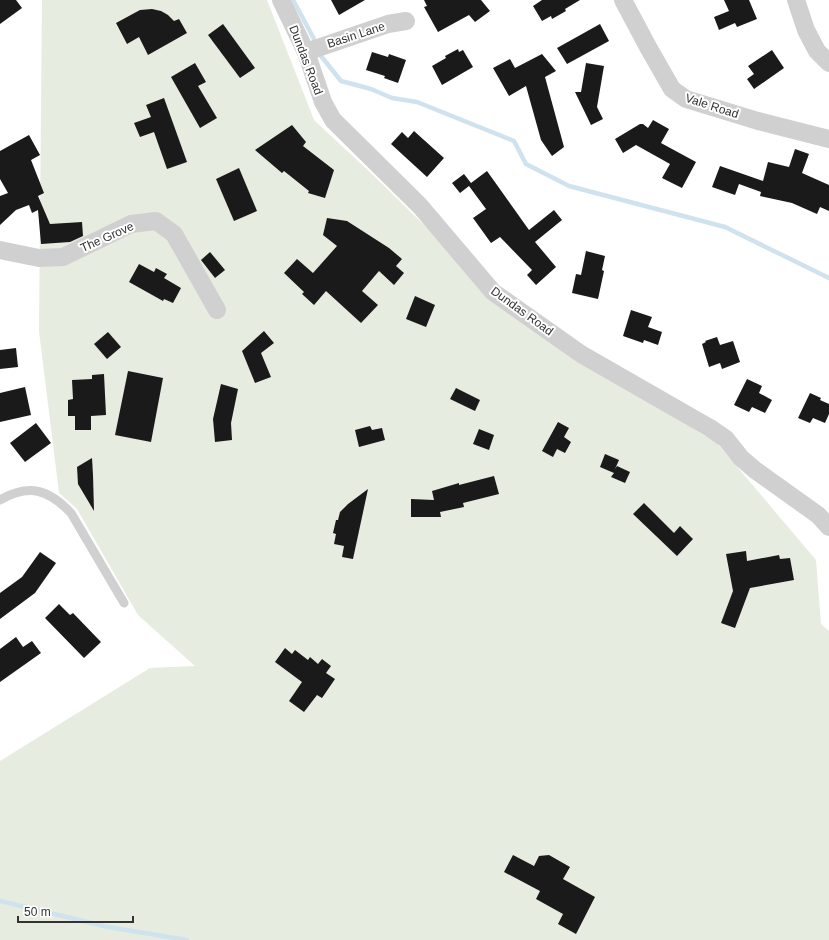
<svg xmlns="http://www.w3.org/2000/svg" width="829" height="940" font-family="Helvetica,sans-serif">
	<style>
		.green { fill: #e6ecdf }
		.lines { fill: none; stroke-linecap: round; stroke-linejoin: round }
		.stream { stroke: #cfe2ee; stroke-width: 4.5 }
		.building { fill: #1a1a1a }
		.lane { stroke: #d0d0d0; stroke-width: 9 }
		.street { stroke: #d0d0d0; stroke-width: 18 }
		.labels { text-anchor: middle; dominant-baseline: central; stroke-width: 4; stroke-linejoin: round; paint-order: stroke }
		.street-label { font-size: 12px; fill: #333; stroke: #fff }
	</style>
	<rect width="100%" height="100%" fill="#fff"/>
	<!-- green -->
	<path class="green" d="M42 0H267L314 120 372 174 521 320 651 403 717 443 816 560 821 624 829 631V940H0V761L150 668 195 666 138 615 77 509 59 493 39 331Z"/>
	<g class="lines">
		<!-- stream -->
		<g class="stream">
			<path d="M293 0 314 39"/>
			<path d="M321 56 341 81 371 89 392 98 417 102 514 141 526 164 569 186 725 227 829 278"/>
			<path d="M0 901 108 927 187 940"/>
		</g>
	</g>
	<!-- building -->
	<g class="building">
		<path d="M0 0H16L22 8 0 24Z"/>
		<path d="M331 0H365L339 15Z"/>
		<path d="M424 0H481L490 11 475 22 469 15 438 32 424 7 427 6Z"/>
		<path d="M542 0H580L565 9 566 11 552 19 551 16 542 21 533 6Z"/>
		<path d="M724 0H749L757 19 737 27 735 23 719 30 714 17 729 11Z"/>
		<path d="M152 9 161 11 168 15 174 21 179 19 187 33 148 55 139 37 127 44 116 23 140 10Z"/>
		<path d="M223 24 255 68 240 78 208 35Z"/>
		<path d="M600 24 609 41 567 64 557 48Z"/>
		<path d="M458 49 459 52 463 50 473 67 442 85 432 66 446 58 445 56Z"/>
		<path d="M772 50 784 68 754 89 747 79 754 74 748 66Z"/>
		<path d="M372 52 388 57 389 54 406 60 398 83 384 78 385 76 366 70Z"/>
		<path d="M542 54 556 71 545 77 564 147 552 156 541 140 526 86 509 96 493 68 510 59 515 68Z"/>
		<path d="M195 63 206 82 198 86 217 118 200 128 171 77Z"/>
		<path d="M586 63 604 66 597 107 603 119 591 125 575 92H581Z"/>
		<path d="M164 98 187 162 167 169 154 132 140 137 134 123 151 117 146 105Z"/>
		<path d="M653 120 669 129 661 143 696 162 682 188 662 178 670 164 636 145 623 153 615 139 640 124H643L648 128Z"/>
		<path d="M292 125 306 142 303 146 334 170 325 198 308 193 309 191 284 171 282 173 255 150Z"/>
		<path d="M414 131 444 158 427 177 391 144 402 132 408 138Z"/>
		<path d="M29 135 40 155 31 160 44 193 38 196 50 224 82 222 83 236 70 242 41 244 38 210 32 213 29 205 16 210 0 225V196L8 193 0 179V151Z"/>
		<path d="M795 149 809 154 802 173 829 185V211L820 207 817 214 792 203 760 196 761 192 739 184 735 195 712 187 720 166 763 181 768 162 789 167Z"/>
		<path d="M239 168 257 211 234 221 216 179Z"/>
		<path d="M487 171 529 230 554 210 562 220 535 242 556 267 536 285 527 275 532 270 500 237 491 243 473 218 486 209 469 186 460 193 452 183 464 174 471 183Z"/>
		<path d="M327 218 347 221 389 248 402 259 396 266 404 273 394 285 379 271 362 291 378 305 361 323 326 291 314 305 302 294 304 292 284 273 297 259 313 273 337 246 323 235Z"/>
		<path d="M586 251 605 256 602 270 604 271 598 299 572 293 576 274 581 275Z"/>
		<path d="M210 252 225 270 215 278 201 260Z"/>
		<path d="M139 264 154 272 156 268 167 274 164 278 181 288 173 303 164 299 163 301 129 282Z"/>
		<path d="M415 296 435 305 426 327 406 319Z"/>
		<path d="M631 310 652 317 648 327 662 332 658 345 644 340 643 343 623 336Z"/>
		<path d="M264 331 274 343 261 353 271 377 255 383 242 351Z"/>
		<path d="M108 332 121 347 107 359 94 344Z"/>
		<path d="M717 337 720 345 733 341 740 362 722 369 720 363 709 367 702 344 706 342 705 341Z"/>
		<path d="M16 348 18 367 0 369V350Z"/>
		<path d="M128 371 163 378 151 442 115 435Z"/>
		<path d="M104 374 106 415 91 416V430H75V416H68V400L73 399 72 380 92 379V375Z"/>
		<path d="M747 379 762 386 759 393 772 400 765 413 752 407 749 412 734 405Z"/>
		<path d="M221 384 238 389 231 423 232 440 215 442 213 419Z"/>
		<path d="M25 387 31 415 0 422V393Z"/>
		<path d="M456 388 480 400 475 411 450 399Z"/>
		<path d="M810 393 821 398 820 400 829 404V414L825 423 813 418 810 423 798 418Z"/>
		<path d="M558 422 569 428 564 437 571 442 565 453 557 449 553 457 542 451Z"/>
		<path d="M36 423 51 443 25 462 10 443Z"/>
		<path d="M370 426 372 430 382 428 385 440 359 447 355 430Z"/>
		<path d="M479 429 494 435 489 450 473 444Z"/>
		<path d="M605 454 619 460 615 469 617 466 630 472 625 483 611 477 614 473 600 467Z"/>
		<path d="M92 458 93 475 94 511 78 484 77 467Z"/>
		<path d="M494 476 499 494 463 503 464 507 440 512 441 517H411V499L434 500 432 491 459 483V485Z"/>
		<path d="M368 489 353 559 342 557 344 546 334 544 336 534 333 533 336 520H338L340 512 348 504Z"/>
		<path d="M644 503 674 533 680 526 693 539 677 556 633 514Z"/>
		<path d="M746 551 747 561 779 555 780 559 790 558 794 580 750 588 735 628 721 623 733 591 726 554Z"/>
		<path d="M40 552 56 563 35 593 0 619V593L22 577Z"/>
		<path d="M59 604 70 615 73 613 101 642 84 658 45 618Z"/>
		<path d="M16 637 23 647 32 641 41 653 0 682V649Z"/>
		<path d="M285 648 292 654 295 650 308 660 310 657 318 664 322 659 331 666 326 673 335 679 322 698 317 695 304 712 289 701 302 682 275 662Z"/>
		<path d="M513 855 534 866 539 856 549 855 570 867 563 879 595 897 576 934 558 924 563 914 536 899 540 891 504 872Z"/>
	</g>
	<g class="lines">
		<!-- lane -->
		<path class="lane" d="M0 500C30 483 49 490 71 513L124 603"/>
		<!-- street -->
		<g class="street">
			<path d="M281 0 306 52 323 102 333 120 420 206 493 292 581 354 710 428 726 439 741 458 755 470 818 515 829 527"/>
			<path d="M623 0 648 47 672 89 686 99 758 121 829 139"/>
			<path d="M796 0 806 30 817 51 829 63"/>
			<path d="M306 52 388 24 406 21"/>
			<path d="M0 250 39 258 63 257 131 224 156 221 174 234 217 310"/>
		</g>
	</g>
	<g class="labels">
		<!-- street labels -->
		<g class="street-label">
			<text transform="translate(356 35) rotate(-18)">Basin Lane</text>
			<text transform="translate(306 60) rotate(69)">Dundas Road</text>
			<text transform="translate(712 106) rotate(18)">Vale Road</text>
			<text transform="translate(107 237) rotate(-24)">The Grove</text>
			<text transform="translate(522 311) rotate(36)">Dundas Road</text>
		</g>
	</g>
	<!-- scale -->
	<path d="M18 916v6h115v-6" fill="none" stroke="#333333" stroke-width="2"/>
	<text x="24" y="916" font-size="12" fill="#333333" stroke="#ffffff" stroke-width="3" paint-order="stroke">50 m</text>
</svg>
